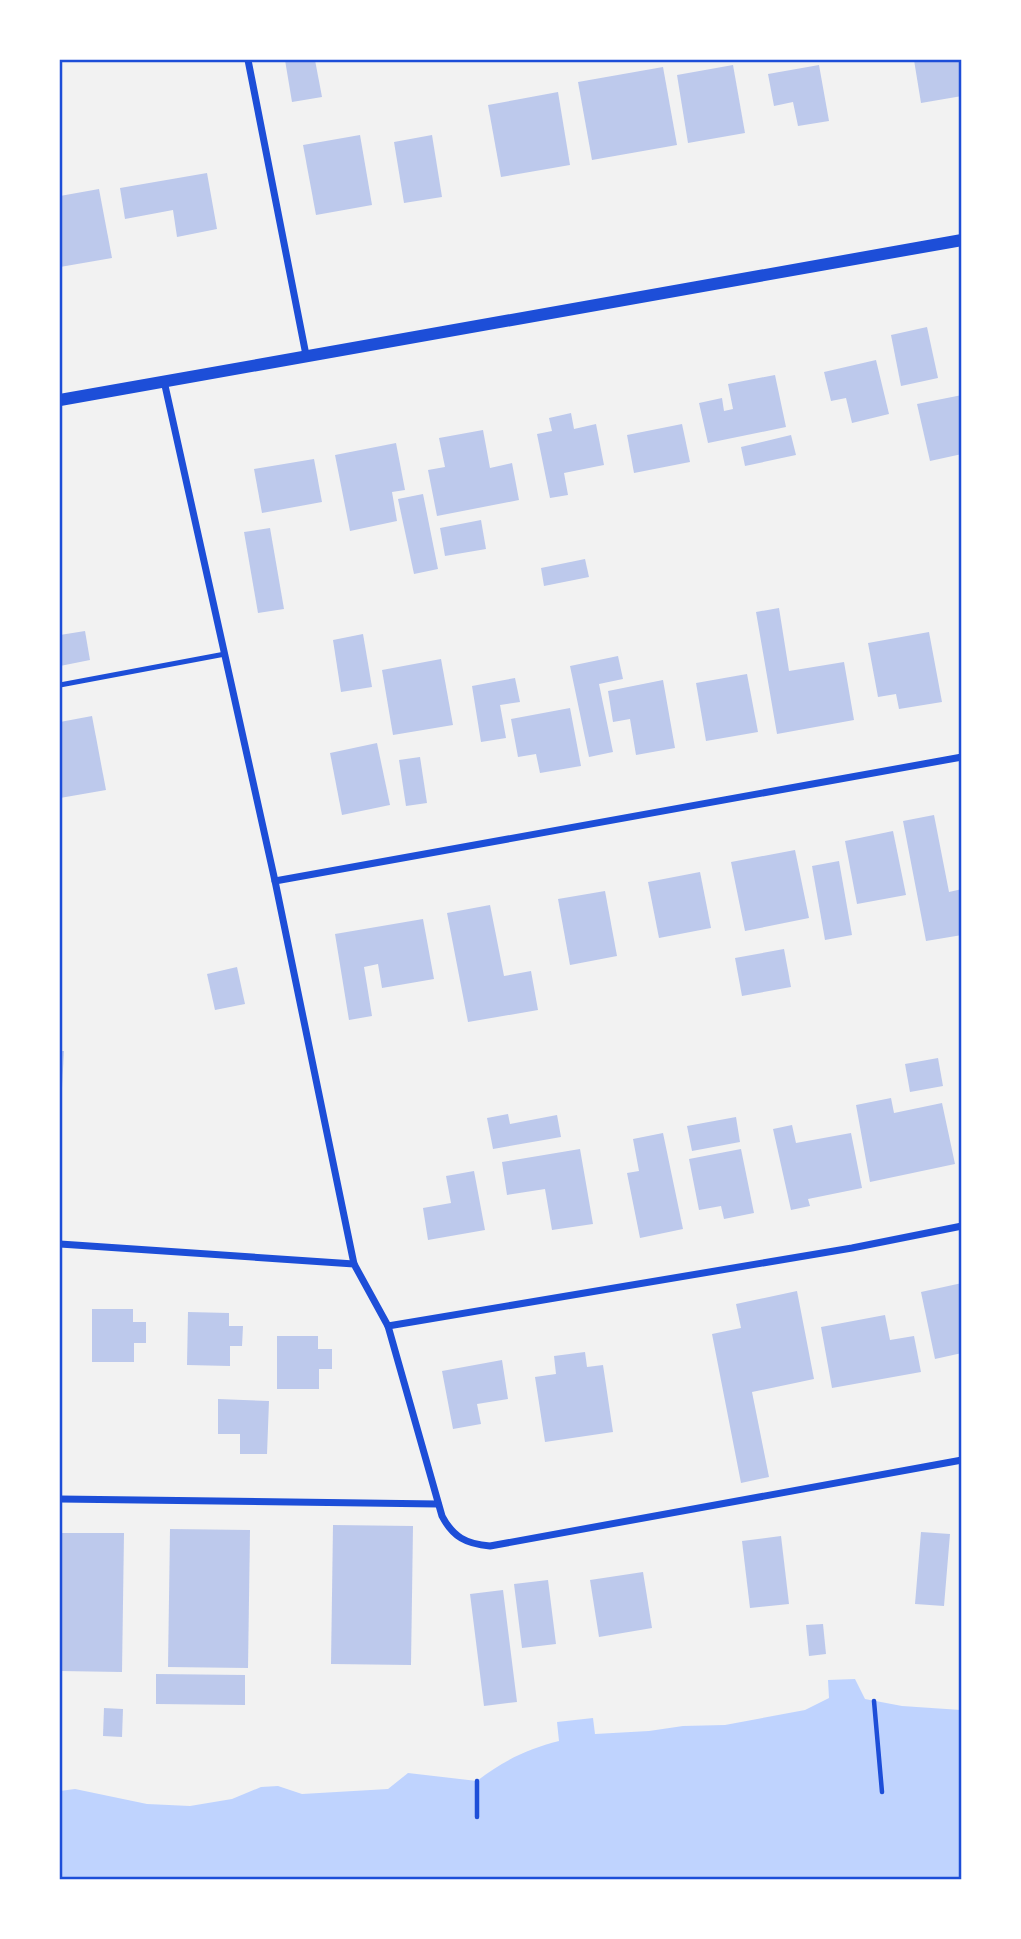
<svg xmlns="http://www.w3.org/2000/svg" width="1021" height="1939" font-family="Commissioner,sans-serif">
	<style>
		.water { fill: #bfd3fe }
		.building { fill: #bdc9ec }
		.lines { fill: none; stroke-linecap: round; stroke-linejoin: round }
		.path { stroke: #1d4ed8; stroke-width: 4.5 }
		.service { stroke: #1d4ed8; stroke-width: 5 }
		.minor { stroke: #1d4ed8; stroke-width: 7 }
		.tertiary { stroke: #1d4ed8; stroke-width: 12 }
		.neatline { fill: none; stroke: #1d4ed8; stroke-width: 2.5 }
	</style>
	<rect width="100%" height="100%" fill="#f2f2f2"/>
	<!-- water -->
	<path class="water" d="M855 1679 865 1699 902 1706 961 1710V1879H60V1791L75 1789 147 1804 190 1806 232 1799 261 1787 278 1786 302 1794 388 1789 408 1773 477 1781C502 1761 528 1749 559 1741L557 1722 593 1718 595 1734 649 1731 683 1726 725 1725 805 1710 829 1698 828 1680Z"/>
	<!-- building -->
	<g class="building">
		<path d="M285 60H315L322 97 292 102Z"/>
		<path d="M914 60H962V96L921 103Z"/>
		<path d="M733 65 745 133 688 143 677 75Z"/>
		<path d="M819 65 829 121 798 126 793 102 774 106 768 74Z"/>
		<path d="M663 67 677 145 592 160 578 82Z"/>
		<path d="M558 92 570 165 501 177 488 105Z"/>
		<path d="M360 135 372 205 316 215 303 145Z"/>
		<path d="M432 135 442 197 404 203 394 142Z"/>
		<path d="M207 173 217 229 177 237 173 210 125 219 120 188Z"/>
		<path d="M99 189 112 258 60 267V196Z"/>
		<path d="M927 327 938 378 901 386 891 335Z"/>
		<path d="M876 360 889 414 852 423 846 398 831 401 824 372Z"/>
		<path d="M775 375 786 427 708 443 699 403 722 398 724 411 733 409 728 384Z"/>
		<path d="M962 395V454L930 461 917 404Z"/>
		<path d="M571 413 574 429 596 424 604 465 564 473 568 495 550 498 537 434 552 431 549 418Z"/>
		<path d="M682 424 690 462 634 473 627 435Z"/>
		<path d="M483 430 490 468 512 463 519 500 437 516 428 470 445 467 439 438Z"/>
		<path d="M791 435 796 455 745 466 741 447Z"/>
		<path d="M396 443 405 490 392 492 397 521 350 531 335 455Z"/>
		<path d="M314 459 322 502 262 513 254 469Z"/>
		<path d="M423 494 438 569 414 574 398 499Z"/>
		<path d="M481 520 486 549 445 556 440 528Z"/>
		<path d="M270 528 284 609 258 613 244 532Z"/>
		<path d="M585 559 589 577 544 586 541 568Z"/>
		<path d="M779 608 789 671 844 662 854 720 777 734 756 612Z"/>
		<path d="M85 631 90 660 60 666V635Z"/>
		<path d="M929 632 942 702 899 709 896 694 878 697 868 643Z"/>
		<path d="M363 634 372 687 341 692 333 640Z"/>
		<path d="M618 656 623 679 599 684 613 752 589 757 570 666Z"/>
		<path d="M441 659 453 725 393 735 382 670Z"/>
		<path d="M747 674 758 732 706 741 696 683Z"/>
		<path d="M515 678 520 702 500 705 506 738 481 742 472 686Z"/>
		<path d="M663 680 675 748 636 755 630 719 613 722 608 691Z"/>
		<path d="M570 708 581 766 540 773 536 754 518 757 511 719Z"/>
		<path d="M92 716 106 790 60 798V722Z"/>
		<path d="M377 743 390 805 342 815 330 753Z"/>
		<path d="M420 757 427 803 406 806 399 760Z"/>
		<path d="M934 815 949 892 962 889V935L926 941 903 821Z"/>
		<path d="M893 831 906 895 857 904 845 841Z"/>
		<path d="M795 850 809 918 745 931 731 862Z"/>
		<path d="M839 861 852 935 825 940 812 866Z"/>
		<path d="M700 872 711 928 659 938 648 882Z"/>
		<path d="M605 891 617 956 570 965 558 899Z"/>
		<path d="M490 905 504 976 531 971 538 1010 468 1022 447 913Z"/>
		<path d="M423 919 434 979 382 988 378 964 364 967 372 1016 349 1020 335 934Z"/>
		<path d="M784 949 791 987 742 996 735 958Z"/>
		<path d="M237 967 245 1004 215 1010 207 974Z"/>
		<path d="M60 1051H64L62 1088H60Z"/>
		<path d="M938 1058 943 1086 910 1092 905 1064Z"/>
		<path d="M891 1098 894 1113 942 1103 955 1164 870 1182 856 1105Z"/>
		<path d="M508 1114 510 1124 557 1115 561 1137 493 1149 487 1118Z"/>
		<path d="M736 1117 740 1142 692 1151 687 1126Z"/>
		<path d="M792 1125 796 1143 851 1133 862 1188 808 1199 810 1206 791 1210 773 1129Z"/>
		<path d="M663 1133 683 1229 640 1238 627 1173 639 1171 633 1139Z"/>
		<path d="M580 1149 593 1224 552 1230 545 1189 507 1195 502 1162Z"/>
		<path d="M741 1149 754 1213 724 1219 721 1206 699 1210 689 1159Z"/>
		<path d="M474 1171 485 1230 428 1240 423 1208 451 1203 446 1176Z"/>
		<path d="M962 1283V1353L935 1359 921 1292Z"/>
		<path d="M797 1291 814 1379 752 1392 769 1477 741 1483 712 1334 741 1328 736 1304Z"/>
		<path d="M92 1309H133V1322H146V1343H134V1362H92Z"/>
		<path d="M188 1312 229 1313V1326H243L242 1346H230V1366L187 1365Z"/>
		<path d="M885 1315 890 1340 914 1336 921 1372 832 1388 821 1327Z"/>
		<path d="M277 1336H318V1349H332V1369H319V1389H277Z"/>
		<path d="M585 1352 587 1367 603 1365 613 1432 545 1442 535 1377 556 1374 554 1356Z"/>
		<path d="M502 1360 508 1399 477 1404 481 1424 453 1429 442 1371Z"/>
		<path d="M218 1399 269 1401 267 1454H240V1434H218Z"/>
		<path d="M333 1525 413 1526 411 1665 331 1664Z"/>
		<path d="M170 1529 250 1530 248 1668 168 1667Z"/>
		<path d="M921 1532 950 1534 944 1606 915 1604Z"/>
		<path d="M60 1533H124L122 1672 60 1671Z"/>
		<path d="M781 1536 789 1604 750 1608 742 1541Z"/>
		<path d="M643 1572 652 1628 599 1637 590 1580Z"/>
		<path d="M548 1580 556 1644 522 1648 514 1584Z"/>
		<path d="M503 1590 517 1702 484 1706 470 1594Z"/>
		<path d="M823 1624 826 1654 809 1656 806 1625Z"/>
		<path d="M156 1674 245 1675V1705L156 1704Z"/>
		<path d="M104 1708 123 1709 122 1737 103 1736Z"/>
	</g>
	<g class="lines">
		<!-- path -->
		<g class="path">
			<path d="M874 1701 882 1792"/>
			<path d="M477 1817V1781"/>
		</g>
		<!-- service -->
		<path class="service" d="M60 685 225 654"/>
		<!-- minor -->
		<g class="minor">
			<path d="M248 60 306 355"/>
			<path d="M164 381 275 881 354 1264"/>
			<path d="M275 881 962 757"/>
			<path d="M60 1244 354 1264 388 1326 852 1248 962 1226"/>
			<path d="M388 1326 442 1516C453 1537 466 1544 490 1546L962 1460"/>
			<path d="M60 1499 438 1504"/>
		</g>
		<!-- tertiary -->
		<path class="tertiary" d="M60 400 962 240"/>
	</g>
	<!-- border -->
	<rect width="1021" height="1939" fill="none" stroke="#ffffff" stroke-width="122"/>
	<rect x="61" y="61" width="899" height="1817" class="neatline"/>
</svg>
